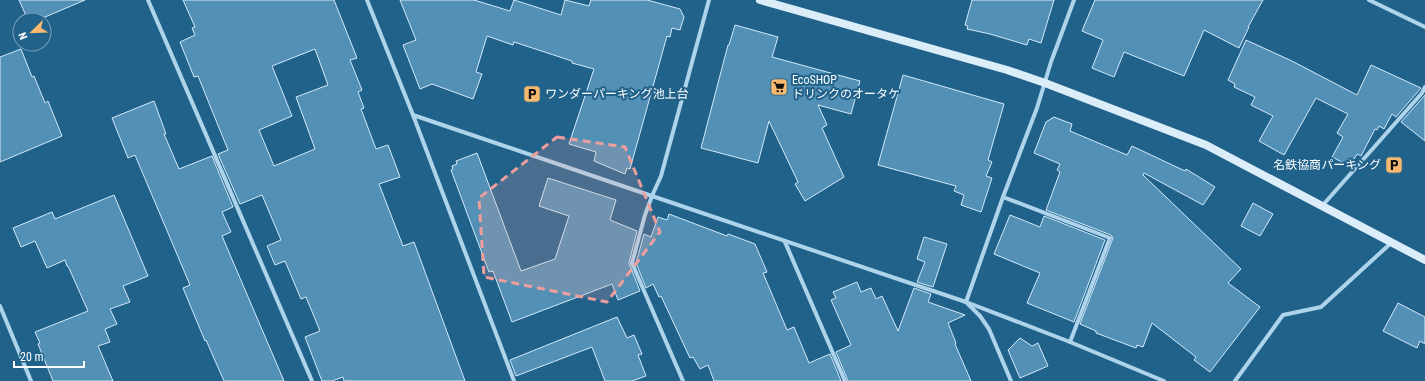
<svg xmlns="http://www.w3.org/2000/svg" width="1425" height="381" font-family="'Roboto Condensed','Noto Sans JP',sans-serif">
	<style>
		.building { fill: #5290b6; stroke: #d3eaf8; fill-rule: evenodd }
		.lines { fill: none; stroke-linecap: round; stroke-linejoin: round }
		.street { stroke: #aed4eb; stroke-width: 4 }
		.secondary { stroke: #daedf9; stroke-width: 8 }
		.marked { fill: #ed9e9e; fill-opacity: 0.2; stroke: #ed9e9e; stroke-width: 3; stroke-dasharray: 8 5; stroke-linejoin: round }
		.labels { text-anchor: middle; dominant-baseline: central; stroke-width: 4; stroke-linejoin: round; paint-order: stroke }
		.poi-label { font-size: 12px; fill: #fff; stroke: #21628b; text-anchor: start }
	</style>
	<rect width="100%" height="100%" fill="#21628b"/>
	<!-- building -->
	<g class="building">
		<path d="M19 0H85L38 20H28Z"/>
		<path d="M183 0H334L357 58 350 60 362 90 358 92 364 108 361 109 376 149 388 145 400 177 379 184 403 246 414 242 465 381H344L343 377 332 381H322L305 337 320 331 306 297 301 299 285 261 275 265 267 246 281 240 262 195 240 204 218 154 228 150 198 76 194 77 180 42 195 35 192 28 195 27ZM315 49 328 85 296 97 315 149 274 166 259 130 292 116 272 66Z"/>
		<path d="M400 0H474L510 11 514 0 561 15 565 0 589 6 591 0H647L680 9 684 17 680 30 672 28 670 37 667 36 630 169 627 168 625 174 594 161 596 152 569 144 594 69 572 63V61L514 42 513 45 487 36 476 72 482 74 473 99 432 84 420 89 403 45 416 40Z"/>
		<path d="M972 0H1054L1041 43 1029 39 1027 45 990 34 967 29 968 26 965 25Z"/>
		<path d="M1095 0H1263L1248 27H1249L1239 48 1204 30 1184 76 1124 52 1114 77 1092 68 1103 40 1082 31Z"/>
		<path d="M735 25 778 37 772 57 860 81 851 114 818 105 827 125 822 128 844 177 805 201 795 184 798 182 769 121 758 163 701 148 728 45H729Z"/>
		<path d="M1246 40 1292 61 1357 95 1371 65 1421 88 1396 117 1392 114 1384 129 1379 126 1377 130 1375 129 1361 156 1357 154 1350 166 1332 157 1343 137 1337 133 1348 114 1316 98 1284 155 1259 141 1273 116 1251 105 1255 97 1234 87 1235 84 1228 80Z"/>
		<path d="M21 49 32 77 34 76 45 103 48 101 62 136 0 162V57Z"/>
		<path d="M903 75 1004 104 988 160 992 162 986 176 992 178 981 212 961 205 964 195 954 191 956 186 878 165Z"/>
		<path d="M1425 95V141L1401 122Z"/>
		<path d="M154 101 166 134H164L179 169 212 156 233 207 222 212 231 232 222 236 284 381H224L206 340 205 341 183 288 190 285 135 155 128 158 112 118Z"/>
		<path d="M1054 117 1072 124 1070 131 1127 155 1132 146 1185 171 1186 169 1215 187 1203 205 1144 173 1143 175 1241 269 1228 283 1260 307 1210 372 1194 360 1196 357 1152 323 1143 347 1137 345 1136 348 1096 333V331L1080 324 1113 238 1111 235 1046 210 1060 172 1057 170 1060 164 1034 153 1046 122Z"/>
		<path d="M477 153 521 271 555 259 569 216 539 206 548 178 616 200 610 220 637 231 629 263 640 291 618 300 612 284 512 322 493 271 489 272 451 170 453 169 452 166 457 164 456 161Z"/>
		<path d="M114 195 148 276 123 286 130 302 110 309 117 324 105 329 110 342 98 346 113 381H53L38 344 40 343 35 332 88 311 68 266H67L65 260 47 268 35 241 21 247 13 228 52 212 55 219Z"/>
		<path d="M1253 203 1273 214 1260 236 1241 226Z"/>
		<path d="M669 214 727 236 728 234 755 244 767 272 763 273 787 330 794 327 809 363 830 354 841 381H714L708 365 700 369 693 357 690 358 661 296 659 297 653 284 646 288 636 263 644 234 651 237 658 217 667 220Z"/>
		<path d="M1010 215 1040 227 1044 216 1105 240 1074 322 1027 303 1040 273 994 254Z"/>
		<path d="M924 237 947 244 933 287 917 282 925 262 917 259Z"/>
		<path d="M857 282 861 292 871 288 876 299 882 296 898 331 914 288 931 294 928 302 965 315 948 323 956 343 955 344 971 381H848L836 352 851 345 831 300 836 298 833 292Z"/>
		<path d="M1398 303 1425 317V344L1420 341 1417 348 1383 331Z"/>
		<path d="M617 317 627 338 634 335 642 354 638 355 646 376 632 381H605L592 347 516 376 510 360Z"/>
		<path d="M1020 338 1032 346 1038 343 1048 366 1020 378 1008 350Z"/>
	</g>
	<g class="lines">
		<!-- street -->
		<g class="street">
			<path d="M148 0 312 381"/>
			<path d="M367 0 413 115 514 381"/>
			<path d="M709 0 661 176 652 196 966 302 1070 342 1164 381"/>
			<path d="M1369 0 1425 27"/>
			<path d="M413 115 652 196 645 215 632 263 683 381"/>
			<path d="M1003 197 1110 238 1070 342"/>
			<path d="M1322 206 1422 93 1425 87"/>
			<path d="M785 242 845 381"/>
			<path d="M0 306 31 381"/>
			<path d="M1011 381 989 329 980 316 966 302 1003 197 1037 108 1051 62 1074 0"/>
			<path d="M1235 381 1283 315 1321 307 1391 243"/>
		</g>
		<!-- secondary -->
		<path class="secondary" d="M760 0 1007 70 1045 83 1206 145 1425 260"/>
	</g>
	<!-- marked area -->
	<path class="marked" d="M557 137 625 147 660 232 607 302 484 277 479 198Z"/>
	<!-- icons -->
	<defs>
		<symbol id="supermarket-square" viewBox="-11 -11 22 22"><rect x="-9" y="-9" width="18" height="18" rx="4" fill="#f7b870" stroke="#21628b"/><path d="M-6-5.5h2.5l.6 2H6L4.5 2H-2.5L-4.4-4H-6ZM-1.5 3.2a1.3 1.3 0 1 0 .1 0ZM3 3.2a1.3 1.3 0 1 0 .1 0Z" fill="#111"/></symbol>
		<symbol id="parking-square" viewBox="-11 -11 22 22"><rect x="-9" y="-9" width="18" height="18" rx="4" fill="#f7b870" stroke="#21628b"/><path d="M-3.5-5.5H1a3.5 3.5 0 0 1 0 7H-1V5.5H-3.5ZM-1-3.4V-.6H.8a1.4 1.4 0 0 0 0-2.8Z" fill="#111"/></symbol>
	</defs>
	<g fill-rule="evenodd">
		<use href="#supermarket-square" x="769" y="77" width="20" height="20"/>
		<use href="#parking-square" x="522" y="84" width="20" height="20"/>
		<use href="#parking-square" x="1384" y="155" width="20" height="20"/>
	</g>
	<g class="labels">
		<!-- poi labels -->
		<g class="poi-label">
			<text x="792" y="80">EcoSHOP<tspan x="792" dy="14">ドリンクのオータケ</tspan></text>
			<text x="545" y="94">ワンダーパーキング池上台</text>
			<text x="1381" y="165" text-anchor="end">名鉄協商パーキング</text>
		</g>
	</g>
	<!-- north arrow -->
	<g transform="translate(32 32) rotate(247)"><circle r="19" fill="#21628b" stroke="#7aa1b9"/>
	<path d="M0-3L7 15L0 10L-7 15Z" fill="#f7b870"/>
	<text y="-6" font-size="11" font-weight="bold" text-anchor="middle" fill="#ffffff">N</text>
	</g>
	<!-- scale -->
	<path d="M14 361v6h70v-6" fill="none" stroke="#ffffff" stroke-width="2"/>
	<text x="20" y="361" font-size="12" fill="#ffffff" stroke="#21628b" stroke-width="3" paint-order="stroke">20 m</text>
</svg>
